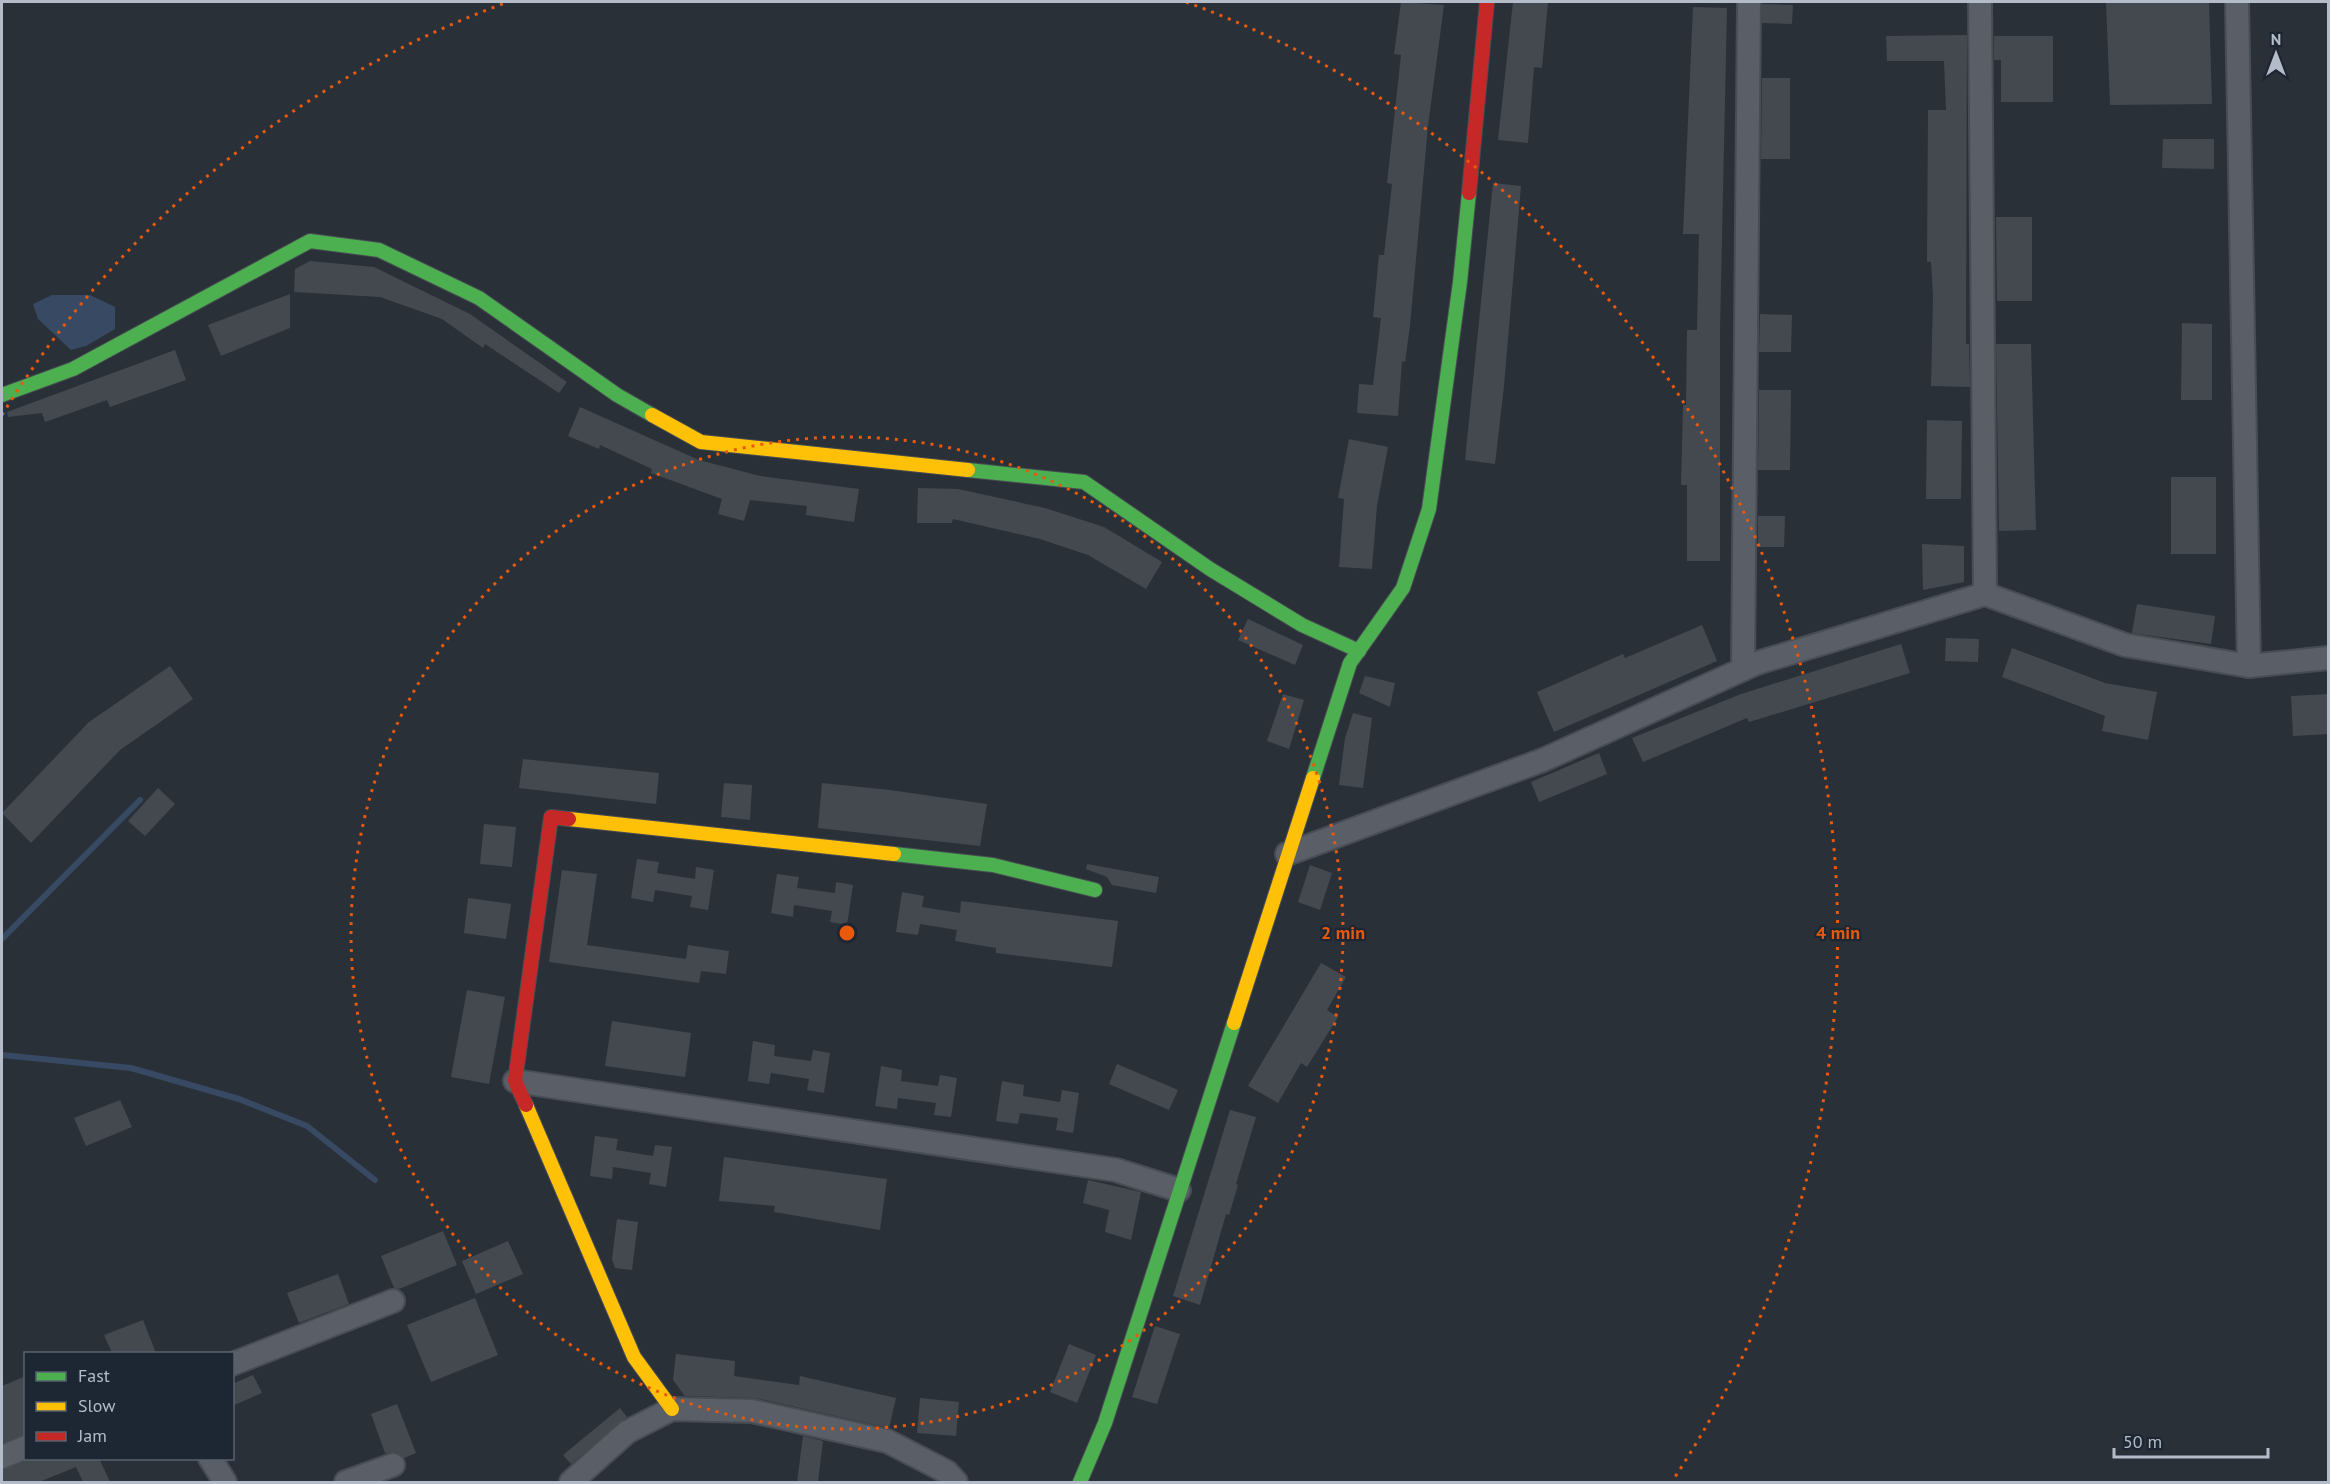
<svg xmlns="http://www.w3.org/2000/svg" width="2330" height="1484" font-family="'PT Sans',sans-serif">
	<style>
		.water { fill: #384963 }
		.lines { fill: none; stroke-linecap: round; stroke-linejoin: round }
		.stream { stroke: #384963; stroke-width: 6 }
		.building { fill: #444950 }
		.street-casing { stroke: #484c53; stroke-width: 26 }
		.fast-casing { stroke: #484c53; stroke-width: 16 }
		.slow-casing { stroke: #484c53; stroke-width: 16 }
		.jam-casing { stroke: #484c53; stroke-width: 16 }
		.street { stroke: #5a5e66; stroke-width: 22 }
		.fast { stroke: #4caf50; stroke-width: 14 }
		.slow { stroke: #ffc107; stroke-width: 14 }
		.jam { stroke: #c62828; stroke-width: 14 }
		.ring { fill: none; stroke: #e8590c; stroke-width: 3; stroke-dasharray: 3 6 }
		.centre { fill: #e8590c; stroke: #1d2633; stroke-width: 3 }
		.ring-label { font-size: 18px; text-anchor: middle; font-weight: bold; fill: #e8590c; stroke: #1d2633; stroke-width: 4.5; stroke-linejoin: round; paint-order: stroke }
	</style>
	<rect width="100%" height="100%" fill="#2a3038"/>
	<!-- water -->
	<path class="water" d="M52 295H90L115 307V329L86 346 71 350 38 319 33 304Z"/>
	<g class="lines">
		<!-- stream -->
		<g class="stream">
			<path d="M2 939 140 800"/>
			<path d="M2 1055 131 1068 239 1099 307 1126 375 1180"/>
		</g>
	</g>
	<!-- building -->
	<g class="building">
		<path d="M1401 2 1444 5 1428 126 1410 326 1405 362 1402 361 1398 416 1357 413 1359 384 1373 385 1381 318 1373 317 1379 255H1384L1392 184 1387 183 1401 55 1394 54Z"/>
		<path d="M1513 2H1548L1542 68 1534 67 1528 143 1498 140Z"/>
		<path d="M2106 2H2209L2212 104 2110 105Z"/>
		<path d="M1762 4 1793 5 1792 24 1762 23Z"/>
		<path d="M1693 7 1727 8 1720 330V561H1687V485H1681L1683 405H1686L1687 330H1697L1699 234H1683Z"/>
		<path d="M1967 35 1966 344H1969L1970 387 1931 386 1933 296 1931 262H1927L1928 110H1946L1944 61H1887L1886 36Z"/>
		<path d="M1994 36H2053V102H2001V60H1994Z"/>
		<path d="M1762 78H1790V159H1761Z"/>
		<path d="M2163 139H2214V169L2162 168Z"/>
		<path d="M1493 183 1521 186 1504 386 1495 464 1465 460Z"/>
		<path d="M1996 217H2032V301H1997Z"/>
		<path d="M310 261 374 267 470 314 567 382 559 393 485 344 483 348 442 319 380 297 294 292 295 269Z"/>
		<path d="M290 294V328L221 356 208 325Z"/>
		<path d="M1760 314 1792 315 1791 352H1759Z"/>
		<path d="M2182 323 2212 324V400H2181Z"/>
		<path d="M1996 344H2031L2036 530 1999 531Z"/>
		<path d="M175 350 186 380 110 407 107 400 45 422 42 413 8 417 7 412Z"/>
		<path d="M1759 390H1791L1790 470H1758Z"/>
		<path d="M580 407 699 460 760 476 859 489 854 522 806 515 807 506 750 500 744 521 718 514 722 499 651 473 652 469 600 445 599 449 568 436Z"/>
		<path d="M1927 420 1962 421 1961 499H1926Z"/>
		<path d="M1349 439 1388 447 1377 506 1372 569 1339 567 1344 499 1338 498Z"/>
		<rect x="2171" y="477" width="45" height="77"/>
		<path d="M918 488 958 489 1045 508 1104 527 1162 562 1146 589 1088 555 1040 539 953 519 952 523H917Z"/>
		<path d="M1758 516H1785L1784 547H1758Z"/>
		<path d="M1922 544 1964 546V582L1923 590Z"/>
		<path d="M2137 604 2215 616 2211 644 2132 633Z"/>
		<path d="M1248 619 1303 645 1295 665 1238 640Z"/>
		<path d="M1702 625 1717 661 1554 732 1537 692 1623 654 1625 658Z"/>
		<path d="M1946 638 1979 639 1978 662 1945 661Z"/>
		<path d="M1901 644 1910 673 1749 722 1747 718 1643 762 1632 738 1741 694Z"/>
		<path d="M2012 648 2105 683 2157 692 2148 740 2102 731 2105 716 2002 677Z"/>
		<path d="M170 666 193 699 120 750 31 843 2 813 89 722Z"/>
		<path d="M1365 676 1395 683 1390 707 1359 693Z"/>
		<path d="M1283 694 1304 700 1289 749 1267 741Z"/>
		<path d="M2328 694V734L2293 736 2291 696Z"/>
		<path d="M1353 713 1372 718 1363 788 1339 785 1345 738Z"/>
		<path d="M1599 753 1607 774 1539 802 1531 782Z"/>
		<path d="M523 759 659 773 656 804 519 788Z"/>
		<path d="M724 783 752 785 750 820 721 817Z"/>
		<path d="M822 783 890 790 987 804 980 846 818 828Z"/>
		<path d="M158 788 175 804 145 836 128 821Z"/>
		<path d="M484 824 516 827 512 867 480 864Z"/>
		<path d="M637 859 659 862 657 873 695 879 696 867 714 870 708 910 690 907 692 896 655 890 653 902 631 898Z"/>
		<path d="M1087 864 1159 877 1156 893 1112 885 1107 877 1086 869Z"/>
		<path d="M1310 865 1332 873 1320 910 1298 902Z"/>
		<path d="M562 870 597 874 587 945 686 959 688 945 729 951 726 974 701 971 699 983 549 962Z"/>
		<path d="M777 874 799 877 797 888 835 893 836 882 853 885 847 925 830 922 832 911 794 905 793 917 771 913Z"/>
		<path d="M902 892 924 896 922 907 960 913 961 901 1118 921 1112 967 996 953V948L955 941 957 930 920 924 918 935 896 932Z"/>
		<path d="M468 898 511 904 506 939 464 933Z"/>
		<path d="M1321 963 1346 977 1327 1010 1338 1017 1307 1067 1301 1063 1278 1103 1248 1086Z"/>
		<path d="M467 990 505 997 489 1084 451 1077Z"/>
		<path d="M612 1021 691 1033 685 1077 605 1066Z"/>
		<path d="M753 1041 775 1045 774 1056 811 1061 813 1050 830 1053 824 1093 807 1090 809 1079 771 1073 769 1084 748 1081Z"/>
		<path d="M1117 1064 1178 1090 1169 1110 1109 1084Z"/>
		<path d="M881 1066 902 1070 901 1081 938 1086 940 1075 957 1078 951 1117 934 1115 936 1103 898 1098 897 1109 875 1106Z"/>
		<path d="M1002 1081 1024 1085 1023 1096 1060 1102 1062 1090 1079 1093 1073 1133 1056 1130 1058 1118 1020 1113 1018 1124 996 1121Z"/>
		<path d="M120 1100 132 1127 86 1146 74 1118Z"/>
		<path d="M1230 1110 1256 1117 1236 1184 1238 1185 1229 1215 1226 1214 1200 1305 1173 1296Z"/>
		<path d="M595 1136 618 1139 616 1150 653 1156 655 1145 672 1147 666 1187 649 1184 651 1173 613 1167 612 1179 590 1176Z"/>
		<path d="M724 1157 887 1179 880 1230 774 1212 775 1206 719 1201Z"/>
		<path d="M1088 1180 1141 1192 1131 1240 1105 1232 1109 1210 1083 1203Z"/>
		<path d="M617 1219 638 1222 632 1270 615 1268 612 1259Z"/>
		<path d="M443 1231 457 1265 399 1289 394 1288 381 1256Z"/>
		<path d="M508 1241 523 1274 476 1294 462 1261Z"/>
		<path d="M338 1274 349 1304 299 1323 287 1293Z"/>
		<path d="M475 1298 498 1355 431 1382 407 1325Z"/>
		<path d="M143 1320 156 1353H112L104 1335Z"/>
		<path d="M1155 1326 1180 1334 1157 1404 1132 1397Z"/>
		<path d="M1069 1344 1096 1355 1077 1403 1050 1392Z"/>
		<path d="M676 1354 735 1361 734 1376 799 1385 800 1376 896 1398 889 1428 755 1398 685 1396 673 1380Z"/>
		<path d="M253 1375 262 1393 232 1406V1384Z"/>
		<path d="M26 1376V1434L2 1443V1386Z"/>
		<path d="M920 1398 959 1402 956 1436 917 1433Z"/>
		<path d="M397 1404 416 1453 404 1458 396 1452 385 1453 371 1414Z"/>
		<path d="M620 1408 627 1417 571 1464 563 1455Z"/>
		<path d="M803 1436 823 1441 818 1482H797Z"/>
		<path d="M33 1458H99L110 1482H83L76 1467 39 1482H2V1470Z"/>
	</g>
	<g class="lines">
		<defs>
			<g id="street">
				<path d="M1980 2 1985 594"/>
				<path d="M2237 2 2249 666"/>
				<path d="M1743 669 1749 2"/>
				<path d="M1287 854 1543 760 1757 663 1985 594 2125 645 2249 666 2328 658"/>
				<path d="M515 1081 1116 1170 1179 1190"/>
				<path d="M232 1364 393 1301"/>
				<path d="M2 1457 26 1447"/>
				<path d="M210 1458 225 1482"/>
				<path d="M346 1482 393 1465"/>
				<path d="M571 1482 627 1432 672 1409 752 1411 887 1441 947 1472 956 1482"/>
			</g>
			<g id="fast">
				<path d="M2 395 73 369 310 241 379 250 479 298 617 395 652 415"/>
				<path d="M968 470 1084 482 1210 569 1302 625 1359 651"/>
				<path d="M1313 778 1350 663 1403 588 1429 509 1460 282 1469 193"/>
				<path d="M894 854 993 865 1095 890"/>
				<path d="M1080 1482 1105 1423 1234 1023"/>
			</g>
			<g id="slow">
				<path d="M652 415 701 442 968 470"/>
				<path d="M569 819 894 854"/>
				<path d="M1234 1023 1313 778"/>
				<path d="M526 1105 634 1357 672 1409"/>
			</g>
			<g id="jam">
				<path d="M1469 193 1487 2"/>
				<path d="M526 1105 515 1081 551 817 569 819"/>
			</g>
		</defs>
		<!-- street casing -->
		<use href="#street" class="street-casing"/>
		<!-- fast casing -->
		<use href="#fast" class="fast-casing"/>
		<!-- slow casing -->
		<use href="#slow" class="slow-casing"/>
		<!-- jam casing -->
		<use href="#jam" class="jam-casing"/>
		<!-- street -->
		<use href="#street" class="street"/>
		<!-- fast -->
		<use href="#fast" class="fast"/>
		<!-- slow -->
		<use href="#slow" class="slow"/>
		<!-- jam -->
		<use href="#jam" class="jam"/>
	</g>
	<!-- distance rings -->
	<g class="ring">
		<circle cx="847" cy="933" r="496"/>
		<path d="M2 415A991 991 0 0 1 508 2M1186 2A991 991 0 0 1 1673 1480"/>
	</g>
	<circle cx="847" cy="933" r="9" class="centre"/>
	<g class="ring-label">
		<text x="1343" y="939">2 min</text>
		<text x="1838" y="939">4 min</text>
	</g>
	<!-- border -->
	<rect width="2330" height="1484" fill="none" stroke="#b4bcc9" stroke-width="6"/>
	<!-- legend -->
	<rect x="24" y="1352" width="210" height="108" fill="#1d2633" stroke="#59626f" stroke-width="1.5"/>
	<rect x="36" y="1372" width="30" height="9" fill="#4caf50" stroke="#59626f" stroke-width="1.5"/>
	<text x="78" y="1382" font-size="18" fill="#b4bcc9">Fast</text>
	<rect x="36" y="1402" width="30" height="9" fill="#ffc107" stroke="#59626f" stroke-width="1.5"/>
	<text x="78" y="1412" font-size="18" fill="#b4bcc9">Slow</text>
	<rect x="36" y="1432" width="30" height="9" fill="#c62828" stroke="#59626f" stroke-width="1.5"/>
	<text x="78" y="1442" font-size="18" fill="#b4bcc9">Jam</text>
	<!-- north arrow -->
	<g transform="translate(2276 54)" stroke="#1d2633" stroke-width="4.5" paint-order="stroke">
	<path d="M0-4.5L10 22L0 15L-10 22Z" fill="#b4bcc9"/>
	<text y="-9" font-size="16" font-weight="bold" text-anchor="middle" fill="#b4bcc9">N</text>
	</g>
	<!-- scale -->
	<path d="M2114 1448v9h154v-9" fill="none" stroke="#b4bcc9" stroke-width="3"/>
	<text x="2123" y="1448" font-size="18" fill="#b4bcc9" stroke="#1d2633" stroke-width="4.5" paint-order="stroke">50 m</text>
</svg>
